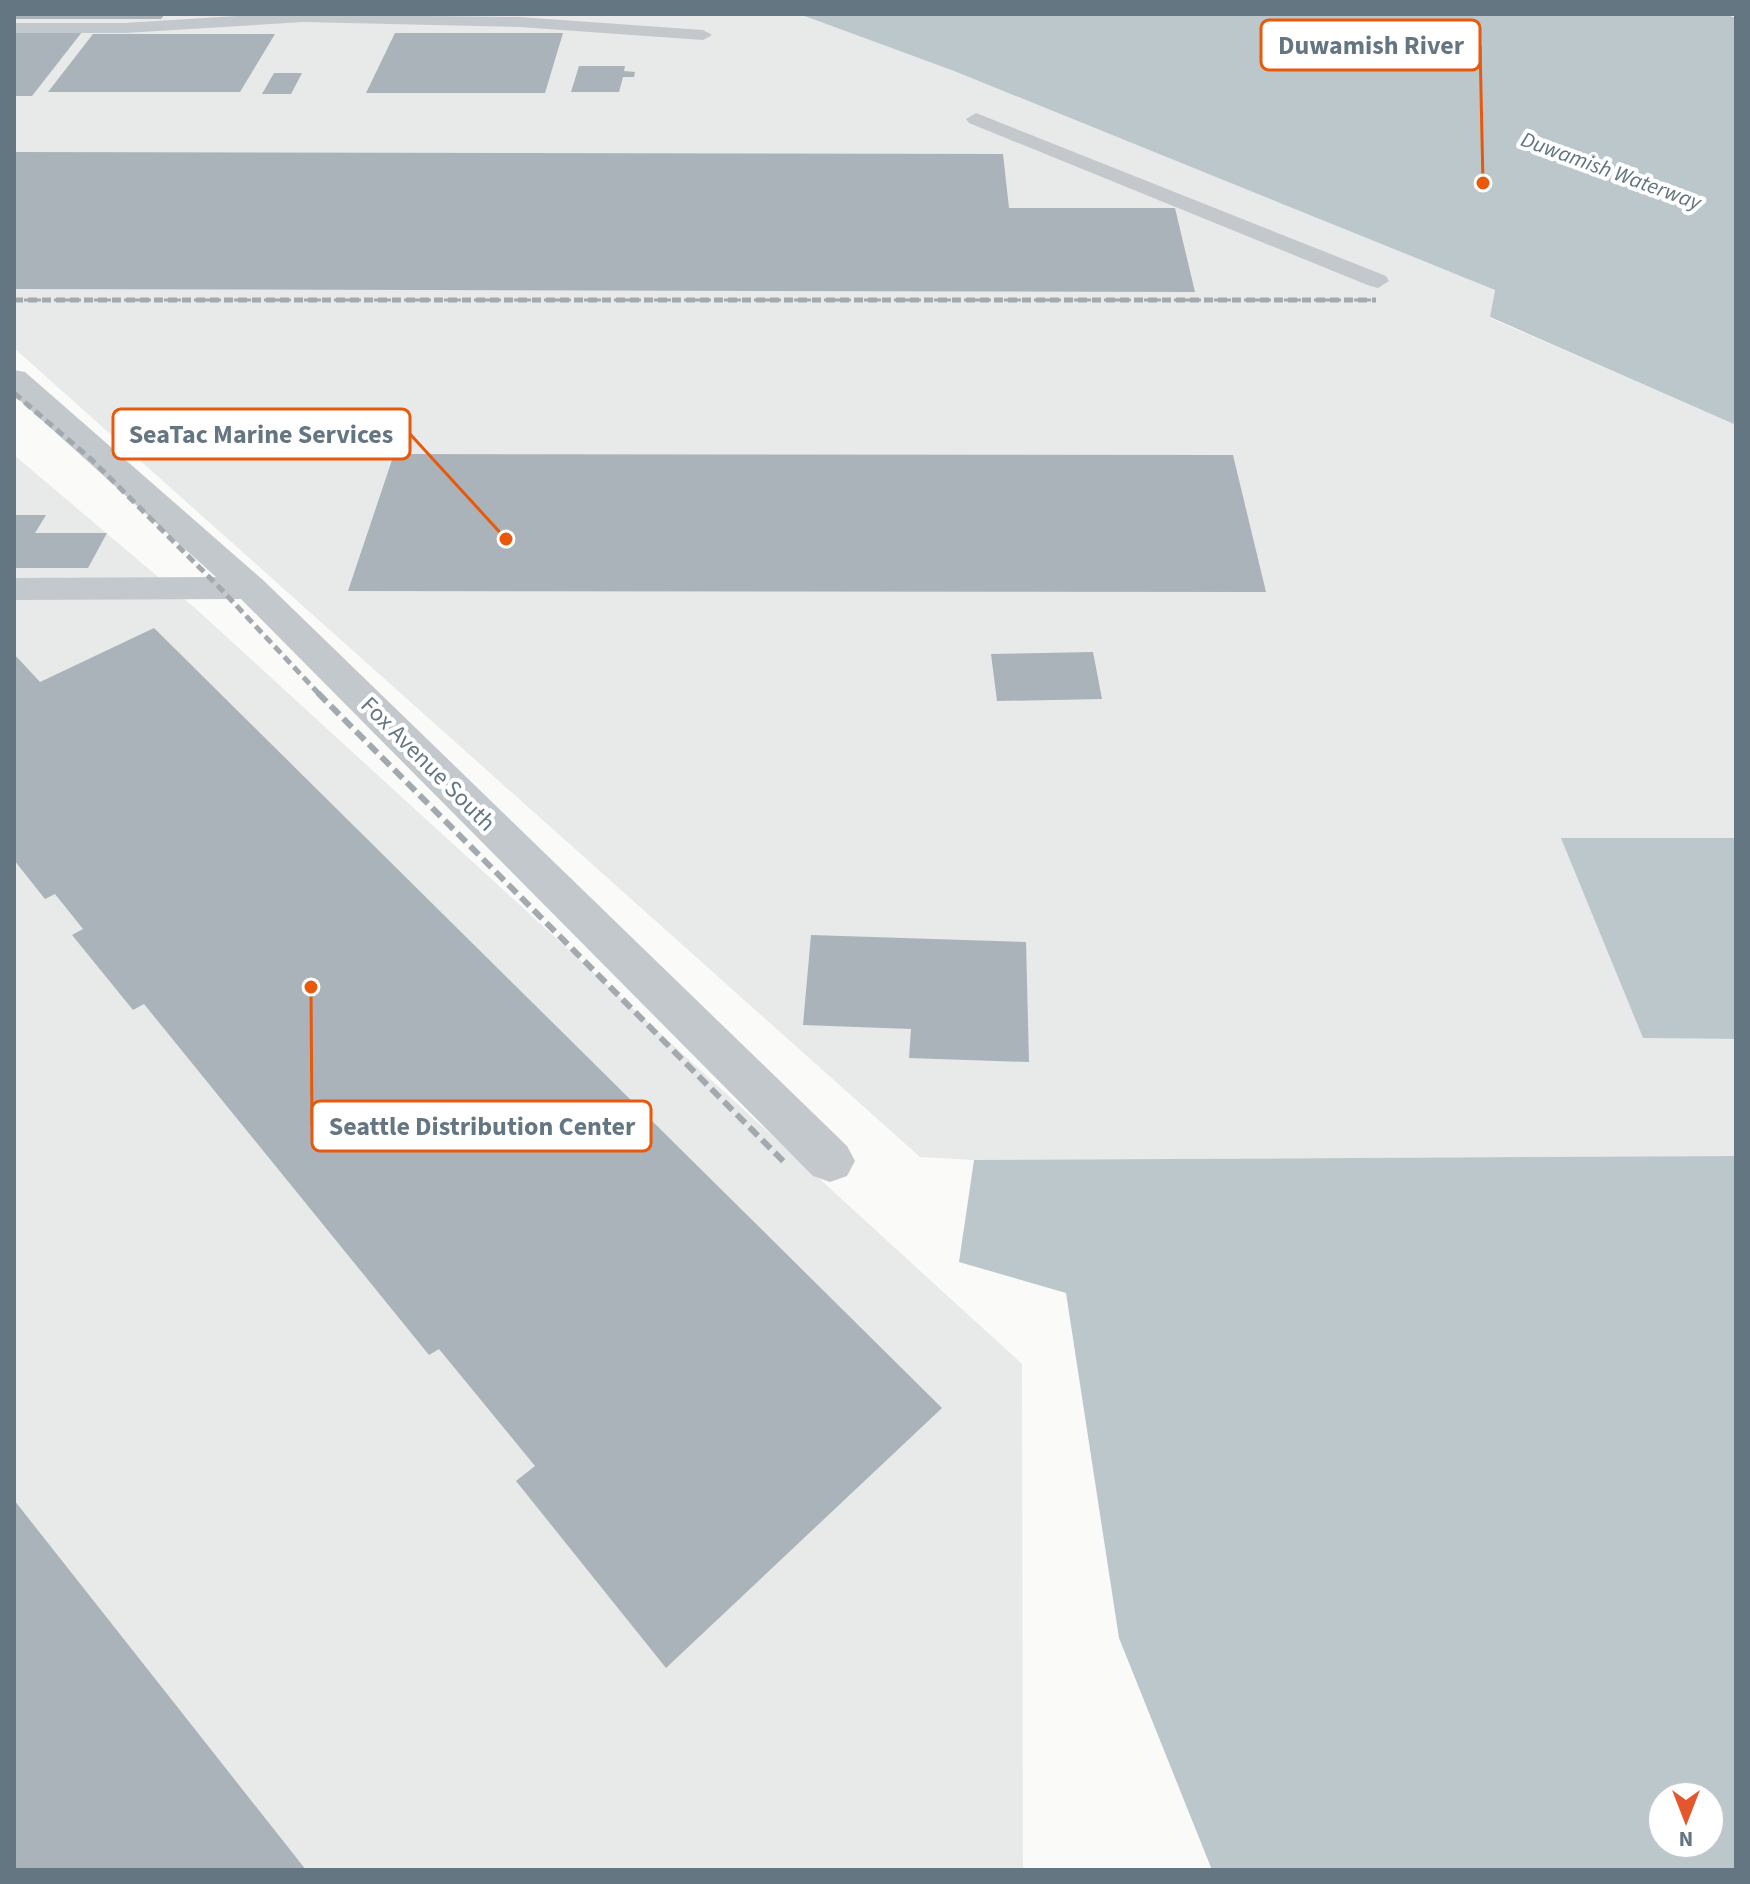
<svg xmlns="http://www.w3.org/2000/svg" width="1750" height="1884" font-family="'Source Sans 3',sans-serif">
	<style>
		.built { fill: #e8e9e9 }
		.water { fill: #bbc7cb; fill-rule: evenodd }
		.building { fill: #aab3b9 }
		.lines { fill: none; stroke-linecap: round; stroke-linejoin: round }
		.lane { fill: #c3c8cc; fill-rule: evenodd }
		.street { fill: #c3c8cc; fill-rule: evenodd }
		.rail-far2 { stroke: #a2aab0; stroke-width: 3; stroke-dasharray: 7 3; stroke-linecap: butt }
		.rail-far1 { stroke: #a2aab0; stroke-width: 5; stroke-dasharray: 9 5; stroke-linecap: butt }
		.rail { stroke: #a2aab0; stroke-width: 6; stroke-dasharray: 12 6; stroke-linecap: butt }
		.labels { text-anchor: middle; dominant-baseline: central; stroke-width: 8; stroke-linejoin: round; paint-order: stroke }
		.far-water-label { font-size: 22px; font-style: italic; fill: #60757c; stroke: #fff }
		.street-label { font-size: 24px; fill: #657683; stroke: #fff }
		.leader { fill: none; stroke: #e8590c; stroke-width: 3 }
		.callout-dot { fill: #e8590c; stroke: #fff; stroke-width: 3 }
		.callout { fill: #fff; stroke: #e8590c; stroke-width: 3 }
		.callout-label { font-size: 26px; text-anchor: middle; font-weight: bold; fill: #657683 }
	</style>
	<rect width="100%" height="100%" fill="#fafaf8"/>
	<!-- built -->
	<g class="built">
		<path d="M14 14H799L954 71 1495 290 1490 318 1736 425V838H1562L1643 1038 1736 1039V1156L974 1160 920 1157 14 348Z"/>
		<path d="M14 455 196 609 1022 1364 1023 1870H14Z"/>
	</g>
	<!-- water -->
	<g class="water">
		<path d="M799 14H1725L1736 18V425L1490 317 1495 290 954 71Z"/>
		<path d="M1561 838H1736V1039L1643 1038Z"/>
		<path d="M1736 1156V1870H1212L1119 1638 1066 1293 959 1262 974 1160ZM1662 1796H1710V1844H1662Z"/>
	</g>
	<!-- building -->
	<g class="building">
		<path d="M14 14H165L161 19H14Z"/>
		<path d="M14 32H82L32 96H14Z"/>
		<path d="M395 33H563L545 93H366Z"/>
		<path d="M93 34H275L240 92H48Z"/>
		<path d="M579 66H625L624 71 635 72 634 77H623L619 92H571Z"/>
		<path d="M274 73H302L291 94H262Z"/>
		<path d="M14 152 1003 154 1009 208H1175L1195 292 14 289Z"/>
		<path d="M394 454 1233 455 1266 592 348 591Z"/>
		<path d="M14 515H46L35 533H107L88 568H14Z"/>
		<path d="M154 628 942 1408 666 1668 516 1481 535 1466 439 1349 429 1355 144 1004 133 1010 72 935 83 929 55 894 45 899 14 860V654L40 682Z"/>
		<path d="M1093 652 1102 699 997 701 991 654Z"/>
		<path d="M811 935 1026 942 1029 1062 909 1058 911 1029 803 1025Z"/>
		<path d="M14 1500 306 1870H14Z"/>
	</g>
	<g class="lines">
		<!-- lane -->
		<g class="lane">
			<path d="M267 14 519 17 703 30 712 35 703 40 519 27 304 22 125 33H14V23H125Z"/>
			<path d="M976 113 1386 276 1389 281 1378 288 1370 286 969 123 966 119Z"/>
		</g>
		<!-- street -->
		<path class="street" d="M14 370 25 372 263 580 847 1146 855 1161 847 1176 830 1182 813 1176 241 599 14 600V578L216 577 14 395Z"/>
		<!-- rail-far2 -->
		<path class="rail-far2" d="M14 300H1376"/>
		<!-- rail-far1 -->
		<g class="rail-far1">
			<path d="M14 300H1376"/>
			<path d="M14 393 92 460 220 588 320 695"/>
		</g>
		<!-- rail -->
		<path class="rail" d="M318 693 787 1165"/>
	</g>
	<g class="labels">
		<!-- far-water labels -->
		<g class="far-water-label">
			<text transform="translate(1611 171) rotate(20)">Duwamish Waterway</text>
		</g>
		<!-- street labels -->
		<g class="street-label">
			<text transform="translate(428 764) rotate(45)">Fox Avenue South</text>
		</g>
	</g>
	<!-- callouts -->
	<path class="leader" d="M1483 183L1480 45M506 539L410 434M311 987L312 1126"/>
	<g class="callout-dot">
		<circle cx="1483" cy="183" r="8"/>
		<circle cx="506" cy="539" r="8"/>
		<circle cx="311" cy="987" r="8"/>
	</g>
	<g class="callout">
		<rect x="1261" y="20" width="219" height="50" rx="8"/>
		<rect x="113" y="409" width="297" height="50" rx="8"/>
		<rect x="312" y="1101" width="339" height="50" rx="8"/>
	</g>
	<g class="callout-label">
		<text x="1371" y="54">Duwamish River</text>
		<text x="261" y="443">SeaTac Marine Services</text>
		<text x="482" y="1135">Seattle Distribution Center</text>
	</g>
	<!-- border -->
	<rect width="1750" height="1884" fill="none" stroke="#657683" stroke-width="32"/>
	<!-- north arrow -->
	<g transform="translate(1686 1820) rotate(180)"><circle r="38" fill="#ffffff" stroke="#c1c8cd" stroke-width="2"/>
	<path d="M0-6L14 30L0 20L-14 30Z" fill="#e4572e"/>
	<text y="-12" font-size="22" font-weight="bold" text-anchor="middle" fill="#657683">N</text>
	</g>
</svg>
